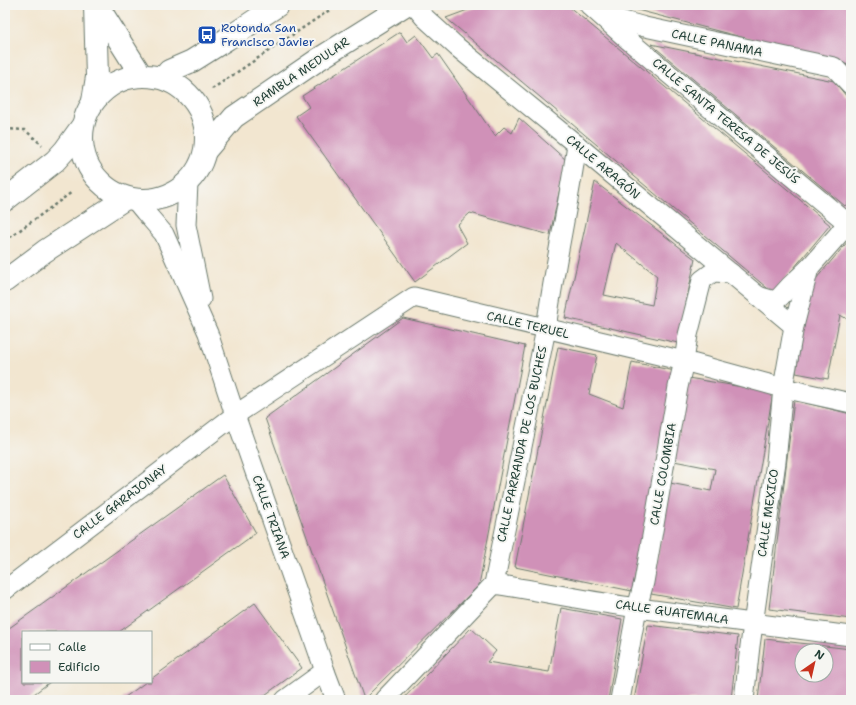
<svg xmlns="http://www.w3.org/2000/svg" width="856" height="705" font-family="'Shantell Sans',sans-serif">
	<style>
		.building { fill: #d091b8; fill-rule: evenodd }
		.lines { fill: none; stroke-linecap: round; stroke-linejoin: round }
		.minor-casing { stroke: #69786b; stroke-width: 21 }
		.major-casing { stroke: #69786b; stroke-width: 24 }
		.path { stroke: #69786b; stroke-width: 2.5; stroke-dasharray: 3 3; stroke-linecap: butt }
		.minor { stroke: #fff; stroke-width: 19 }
		.major { stroke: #fff; stroke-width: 22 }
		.labels { text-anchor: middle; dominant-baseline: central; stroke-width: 4; stroke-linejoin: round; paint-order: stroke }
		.transit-label { font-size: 12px; fill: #164399; stroke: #f6f6f2; text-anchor: start }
		.street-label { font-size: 12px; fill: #1f3d34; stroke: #f6f6f2 }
	</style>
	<rect width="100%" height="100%" fill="#f6f6f2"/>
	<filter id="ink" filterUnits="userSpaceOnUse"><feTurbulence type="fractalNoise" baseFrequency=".025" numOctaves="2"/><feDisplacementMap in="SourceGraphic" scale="8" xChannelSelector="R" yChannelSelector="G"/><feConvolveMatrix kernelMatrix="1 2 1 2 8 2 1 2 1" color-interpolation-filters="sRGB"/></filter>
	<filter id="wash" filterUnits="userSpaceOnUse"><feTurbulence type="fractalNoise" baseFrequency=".012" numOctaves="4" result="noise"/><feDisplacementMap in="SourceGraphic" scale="16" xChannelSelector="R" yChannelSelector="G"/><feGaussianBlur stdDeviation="0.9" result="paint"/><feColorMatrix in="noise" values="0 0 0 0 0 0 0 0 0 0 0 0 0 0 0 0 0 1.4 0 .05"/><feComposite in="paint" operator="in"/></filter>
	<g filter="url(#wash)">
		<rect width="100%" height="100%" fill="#f2e6d0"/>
		<g id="blocks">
			<!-- building -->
			<g class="building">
				<path d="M481 5H567L830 225 773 293 446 18Z"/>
				<path d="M618 5H851V67L849 65Z"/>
				<path d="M400 32 407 42 416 35 433 58 438 54 495 136 504 127 512 133 519 118 566 160 550 235 470 213 457 225 467 243 415 282 296 116 309 107 302 96Z"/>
				<path d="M651 44 834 81 851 102V199L845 206Z"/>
				<path d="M595 182 695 259 678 343 565 318ZM616 243 657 276 652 305 604 295Z"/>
				<path d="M849 240 851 242V321L840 315 828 379 796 373 810 286Z"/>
				<path d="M403 318 525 346 479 585 364 699 265 418Z"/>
				<path d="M558 347 597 355 589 394 623 407 632 362 675 371 632 591 515 567Z"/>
				<path d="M688 378 773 392 736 609 651 594 670 483 711 491 715 469 674 461Z"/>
				<path d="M794 400 851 414V619L769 609Z"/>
				<path d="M223 475 256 533 119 632H23V682H50L26 700H5V631Z"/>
				<path d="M255 603 302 668 258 700H121L146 682H151V679Z"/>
				<path d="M561 608 622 619 608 700H402L471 628 496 651 487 662 549 672Z"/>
				<path d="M648 625 738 636 731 700H634Z"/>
				<path d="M765 639 851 649V700H758ZM802 651H826V675H802Z"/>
			</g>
		</g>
	</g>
	<g filter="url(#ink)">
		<use href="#blocks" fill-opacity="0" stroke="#69786b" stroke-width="1"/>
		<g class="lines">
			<defs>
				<g id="minor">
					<path d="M414 5 424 17 457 47 577 145 794 326"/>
					<path d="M589 5 627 39 851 226"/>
					<path d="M605 16 645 27 834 67 851 85"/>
					<path d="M188 183 186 225 201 299"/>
					<path d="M136 201 145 212 164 234 208 333 235 415 325 671 336 700"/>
					<path d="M758 296 775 301 780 297 790 286 809 268 838 235 851 218"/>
					<path d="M494 584C542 591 590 602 638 608 709 618 780 626 851 636"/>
					<path d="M5 590 235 415 414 297 684 361 783 388 851 403"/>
					<path d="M285 700 325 671"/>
					<path d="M384 700 494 584 546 329C554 268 568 207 577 145"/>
					<path d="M620 700 637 608 644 582 678 387 684 361 688 335 702 280 713 272 731 273"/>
					<path d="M744 700 750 646 776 462 783 388 794 326 809 268"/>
				</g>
				<g id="major">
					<path d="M97 5 141 75"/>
					<circle cx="144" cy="138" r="62"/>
					<path d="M164 78 169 71 192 61 227 39 278 5"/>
					<path d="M93 101 97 77 95 5"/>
					<path d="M206 150 234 117 319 59 405 5"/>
					<path d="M5 200 55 161 65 150 83 125"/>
					<path d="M5 281 45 251 126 198"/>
				</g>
			</defs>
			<!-- minor casing -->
			<use href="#minor" class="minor-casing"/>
			<!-- major casing -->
			<use href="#major" class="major-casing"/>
			<!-- path -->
			<g class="path">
				<path d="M212 89 337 5"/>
				<path d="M5 129 25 130 42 145"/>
				<path d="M5 241 72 192"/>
			</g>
			<!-- minor -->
			<use href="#minor" class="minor"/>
			<!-- major -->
			<use href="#major" class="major"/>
		</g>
	</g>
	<!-- icons -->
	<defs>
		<symbol id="bus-square" viewBox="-11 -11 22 22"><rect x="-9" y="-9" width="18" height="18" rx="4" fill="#1a4fb4" stroke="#f6f6f2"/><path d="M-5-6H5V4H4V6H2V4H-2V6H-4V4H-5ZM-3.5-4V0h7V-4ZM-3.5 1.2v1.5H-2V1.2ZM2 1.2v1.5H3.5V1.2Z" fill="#fff"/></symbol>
	</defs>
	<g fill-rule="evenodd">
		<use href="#bus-square" x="196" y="24" width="22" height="22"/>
	</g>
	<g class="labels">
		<!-- transit labels -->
		<g class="transit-label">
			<text x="221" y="28">Rotonda San<tspan x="221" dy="14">Francisco Javier</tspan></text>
		</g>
		<!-- street labels -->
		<g class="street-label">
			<text transform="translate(717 43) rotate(12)">CALLE PANAMA</text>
			<text transform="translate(301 72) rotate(-34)">RAMBLA MEDULAR</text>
			<text transform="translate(726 121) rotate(40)">CALLE SANTA TERESA DE JESÚS</text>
			<text transform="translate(603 167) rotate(40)">CALLE ARAGÓN</text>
			<text transform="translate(528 325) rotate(13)">CALLE TERUEL</text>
			<text transform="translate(522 444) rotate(-78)">CALLE PARRANDA DE LOS BUCHES</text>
			<text transform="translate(663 474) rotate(-80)">CALLE COLOMBIA</text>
			<text transform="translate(120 502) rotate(-37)">CALLE GARAJONAY</text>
			<text transform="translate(768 513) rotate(-82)">CALLE MEXICO</text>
			<text transform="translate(271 517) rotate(70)">CALLE TRIANA</text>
			<text transform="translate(672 612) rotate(8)">CALLE GUATEMALA</text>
		</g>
	</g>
	<!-- margin -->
	<rect width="856" height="705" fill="none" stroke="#f6f6f2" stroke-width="20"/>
	<!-- legend -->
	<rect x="22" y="631" width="130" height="52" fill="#f6f6f2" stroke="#a0aca6"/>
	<rect x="30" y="644" width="20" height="6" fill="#ffffff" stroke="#a0aca6"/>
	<text x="58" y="651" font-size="12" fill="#1f3d34">Calle</text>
	<rect x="30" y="661" width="20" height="12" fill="#d091b8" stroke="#a0aca6"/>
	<text x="58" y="671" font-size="12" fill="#1f3d34">Edificio</text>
	<!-- north arrow -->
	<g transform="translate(814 663) rotate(34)"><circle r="19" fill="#f6f6f2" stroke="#a0aca6"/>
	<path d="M0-3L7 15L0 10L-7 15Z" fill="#c8321e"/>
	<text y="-6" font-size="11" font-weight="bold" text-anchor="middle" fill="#1f3d34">N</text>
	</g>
</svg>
